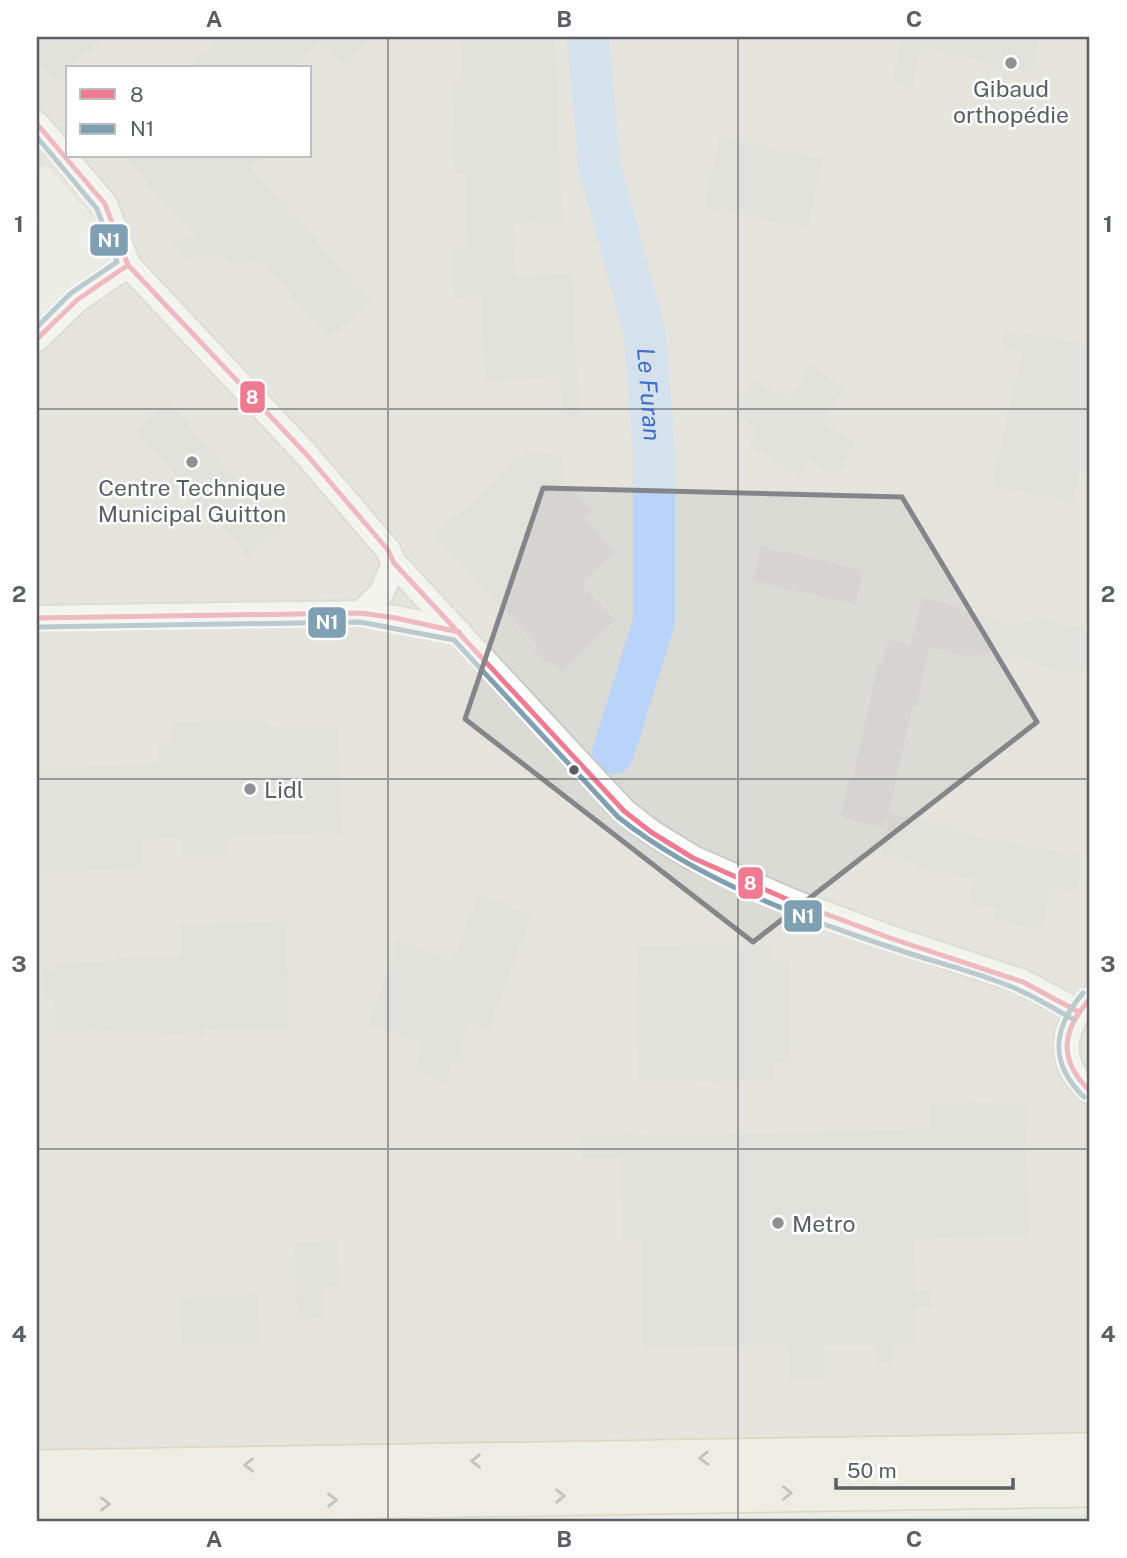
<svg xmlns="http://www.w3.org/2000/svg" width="1127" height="1558" font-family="'Public Sans',sans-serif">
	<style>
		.industrial { fill: #dbdbd6; fill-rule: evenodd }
		.green { fill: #d3e9d4 }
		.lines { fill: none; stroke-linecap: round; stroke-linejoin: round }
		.river { stroke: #b9d4f8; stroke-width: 42 }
		.building { fill: #d6d5d1; stroke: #dcdbd5; stroke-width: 2 }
		.tertiary-casing { stroke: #c9cac8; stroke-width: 28 }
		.motorway-casing { stroke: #c4bd93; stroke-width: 40 }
		.tertiary { stroke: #fcfcfb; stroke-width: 24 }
		.motorway { stroke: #efeee0; stroke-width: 37 }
		.bus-1-casing { stroke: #fff; stroke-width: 10 }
		.bus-2-casing { stroke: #fff; stroke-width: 10 }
		.bus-1 { stroke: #ef7a91; stroke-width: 5 }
		.bus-2 { stroke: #7ea0b2; stroke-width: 5 }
		.oneway { stroke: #8f9090 }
		.marked { fill: none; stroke: #848689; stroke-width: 5; stroke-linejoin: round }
		.grid { fill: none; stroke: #5b5e65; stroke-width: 2; stroke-opacity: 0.55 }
		.poi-dot { fill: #8e9092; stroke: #fff; stroke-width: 2.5 }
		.bus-dot { fill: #5b5e65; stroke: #fff; stroke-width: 2.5 }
		.labels { text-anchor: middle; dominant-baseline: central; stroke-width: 5; stroke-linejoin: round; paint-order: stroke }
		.poi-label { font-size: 23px; fill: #5b5e65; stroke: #fff }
		.water-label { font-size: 24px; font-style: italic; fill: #406ec8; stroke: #fff }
		.line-badge { stroke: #fff; stroke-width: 2.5 }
		.badge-label { font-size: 19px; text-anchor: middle; font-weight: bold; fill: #fff }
		.neatline { fill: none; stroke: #5b5e65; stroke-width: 2.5 }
		.grid-label { font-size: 23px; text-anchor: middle; font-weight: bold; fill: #5b5e65 }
	</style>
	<rect width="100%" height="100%" fill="#ecece6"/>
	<!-- industrial -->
	<path class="industrial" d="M37 37H1090V1506L37 1452V354L128 257 46 164 37 172ZM68 68H310V156H68Z"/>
	<!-- green -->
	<path class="green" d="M1090 1514V1521H515Z"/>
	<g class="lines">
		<!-- river -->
		<path class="river" id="s1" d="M588 37 599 164 645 334 654 455V621L613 753"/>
	</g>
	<!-- building -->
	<g class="building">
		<path d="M37 37H106L54 83 37 64Z"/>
		<path d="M220 37H376L343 67 322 43 294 68H184Z"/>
		<path d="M459 37H556L563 223 514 225 517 276 573 273 580 416 561 417 559 379 484 382 481 299 454 300 452 248 467 247 464 174H454L451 84H461Z"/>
		<path d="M901 37H1040L1032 73 922 49 913 88 891 82Z"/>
		<path d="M719 135 824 159 808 230 703 207Z"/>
		<path d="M121 156H265L253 167 372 301 329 339 261 263 230 267 219 256 187 261 167 238 193 235Z"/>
		<path d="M1003 330 1024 334 1025 331 1090 345V476L1080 473 1074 504 991 485 1021 352 1000 347Z"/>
		<path d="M810 364 846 387 824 422 858 443 836 478 809 462 800 477 748 445 757 430 731 413 754 378 788 399Z"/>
		<path d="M167 399 282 528 249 559 133 430Z"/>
		<path d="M524 451 564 453 563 479 594 511 586 519 617 552 583 584 617 620 561 673 550 661 546 664 531 649 535 645 433 536Z"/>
		<path d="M760 545 865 569 857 606 752 582Z"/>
		<path d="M921 597 961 606 960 610 1017 624 1018 618 1032 621V615L1090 629V670L1084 668 1082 677 1031 665 1032 662 990 652 989 657 975 654 974 658 930 649 917 709 913 708 890 812 960 827 959 832 1086 856 1078 895 1052 890 1043 931 991 920 994 909 967 903 972 880 913 867 914 863 881 855 888 819 886 829 839 818 848 777H852L877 662 881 663 887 639 910 644Z"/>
		<path d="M267 720V726L340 725 342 835 227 837V858L182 859V838L142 839 143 869 37 872V769H64V765L158 763V743H171L170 722Z"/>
		<path d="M477 894 533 914 489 1032 469 1024 460 1049 465 1060 453 1065 446 1084 413 1071 423 1045 367 1024 398 939 452 960Z"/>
		<path d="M287 921 290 1029 205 1030V1035L161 1036V1031L55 1033 54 998H43L42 968H54L53 963 115 961 114 956 180 955V924Z"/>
		<path d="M773 944V961H790L792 1064H774L775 1081 638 1083 636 946Z"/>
		<path d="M1027 1101 1030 1236 916 1239 917 1290H931L932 1308H917V1345L893 1346 894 1364H875V1346H825L826 1380 788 1381V1347L642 1349 641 1243H622L621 1160H582L581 1135 929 1129V1103Z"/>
		<path d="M338 1241 339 1288H325V1318L296 1319 294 1242Z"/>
		<path d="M260 1294 261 1345 180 1347 179 1296Z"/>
	</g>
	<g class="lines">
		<defs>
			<g id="tertiary">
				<path d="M37 124 105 204 128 265 306 454 388 550 394 563 624 811 651 832 693 858 791 901 893 939 1023 982 1077 1011"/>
				<path d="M37 339 77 300 128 265"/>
				<path d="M361 613 382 592 394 563"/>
				<path d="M37 618 361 613 396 618 459 632"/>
				<path d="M1090 999C1062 1026 1056 1064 1090 1091"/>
			</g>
			<g id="motorway">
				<path d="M37 1469 1090 1452"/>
				<path d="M37 1505 1090 1488"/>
			</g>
		</defs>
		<!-- tertiary casing -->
		<use href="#tertiary" class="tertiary-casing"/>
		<!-- motorway casing -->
		<use href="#motorway" class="motorway-casing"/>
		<!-- tertiary -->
		<use href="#tertiary" class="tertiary"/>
		<!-- motorway -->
		<use href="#motorway" class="motorway"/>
		<defs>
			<g id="bus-1">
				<path d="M37 124 105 204 128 265 306 454 388 550 394 563 624 811 651 832 693 858 791 901 893 939 1023 982 1077 1011"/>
				<path d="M37 339 77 300 128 265"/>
				<path d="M37 618 361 613 396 618 459 632"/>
				<path d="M1090 999C1061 1031 1058 1060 1090 1091"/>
			</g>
			<g id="bus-2">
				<path d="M37 137 97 209 117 262 71 293 37 327"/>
				<path d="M37 627 360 622 454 640 618 817C700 882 807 920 905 952 941 964 988 975 1021 991 1039 999 1056 1010 1073 1019"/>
				<path d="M1083 993C1052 1029 1049 1063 1084 1097"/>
			</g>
		</defs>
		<!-- bus-1 casing -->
		<use href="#bus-1" class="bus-1-casing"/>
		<!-- bus-2 casing -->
		<use href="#bus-2" class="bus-2-casing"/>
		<!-- bus-1 -->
		<use href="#bus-1" class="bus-1"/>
		<!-- bus-2 -->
		<use href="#bus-2" class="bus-2"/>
	</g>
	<!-- one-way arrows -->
	<defs><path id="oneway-chevron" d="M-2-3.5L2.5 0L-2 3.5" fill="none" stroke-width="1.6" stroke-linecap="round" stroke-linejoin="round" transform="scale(1.75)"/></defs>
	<g class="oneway">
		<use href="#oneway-chevron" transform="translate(704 1458) rotate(179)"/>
		<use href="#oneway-chevron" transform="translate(476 1461) rotate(179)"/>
		<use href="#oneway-chevron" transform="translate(249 1465) rotate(179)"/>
		<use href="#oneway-chevron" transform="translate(787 1493) rotate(-1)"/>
		<use href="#oneway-chevron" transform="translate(560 1496) rotate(-1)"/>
		<use href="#oneway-chevron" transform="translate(332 1500) rotate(-1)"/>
		<use href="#oneway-chevron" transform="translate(105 1504) rotate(-1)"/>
	</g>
	<!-- marked area -->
	<path d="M0 0H1127V1558H0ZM543 488 902 497 1037 722 753 942 465 719Z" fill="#ecece6" fill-opacity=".55" fill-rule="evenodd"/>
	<path class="marked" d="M543 488 902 497 1037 722 753 942 465 719Z"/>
	<!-- grid -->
	<path class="grid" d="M388 37V1521M738 37V1521M37 409H1090M37 779H1090M37 1149H1090"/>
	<!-- markers -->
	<g class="poi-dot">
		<circle cx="1011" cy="63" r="7"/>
		<circle cx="192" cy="462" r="7"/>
		<circle cx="250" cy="789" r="7"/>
		<circle cx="778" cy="1223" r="7"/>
	</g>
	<circle class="bus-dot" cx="574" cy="770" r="6"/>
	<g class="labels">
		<!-- poi labels -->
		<g class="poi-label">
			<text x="1011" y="88">Gibaud<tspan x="1011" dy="26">orthopédie</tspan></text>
			<text x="192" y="487">Centre Technique<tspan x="192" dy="26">Municipal Guitton</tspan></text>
			<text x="264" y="789" text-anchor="start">Lidl</text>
			<text x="792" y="1223" text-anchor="start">Metro</text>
		</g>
		<!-- water labels -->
		<g class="water-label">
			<text stroke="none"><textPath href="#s1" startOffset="364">Le Furan</textPath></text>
		</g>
	</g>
	<g class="line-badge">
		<rect x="89" y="223" width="40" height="34" rx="7" fill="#7ea0b2"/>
		<rect x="239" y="380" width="27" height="34" rx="7" fill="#ef7a91"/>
		<rect x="307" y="606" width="40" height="33" rx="7" fill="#7ea0b2"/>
		<rect x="737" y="866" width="27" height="34" rx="7" fill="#ef7a91"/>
		<rect x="783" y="899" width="40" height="34" rx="7" fill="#7ea0b2"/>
	</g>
	<g class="badge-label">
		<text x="109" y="247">N1</text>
		<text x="252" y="404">8</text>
		<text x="327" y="629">N1</text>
		<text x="750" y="890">8</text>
		<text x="803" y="923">N1</text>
	</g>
	<!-- border -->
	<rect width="1127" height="1558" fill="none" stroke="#ffffff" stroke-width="77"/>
	<!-- legend -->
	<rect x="66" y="66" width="245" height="91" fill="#ffffff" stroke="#bdbfc1" stroke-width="2"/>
	<rect x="80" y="89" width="35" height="10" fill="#ef7a91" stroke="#bdbfc1" stroke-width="2"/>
	<text x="130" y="102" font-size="21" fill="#5b5e65">8</text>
	<rect x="80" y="124" width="35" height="10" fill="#7ea0b2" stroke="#bdbfc1" stroke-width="2"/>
	<text x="130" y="136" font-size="21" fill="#5b5e65">N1</text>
	<!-- scale -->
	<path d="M836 1478v10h177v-10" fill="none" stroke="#5b5e65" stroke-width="3.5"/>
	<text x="847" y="1478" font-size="21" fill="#5b5e65" stroke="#ffffff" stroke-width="5" paint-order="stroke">50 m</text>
	<rect x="38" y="38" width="1050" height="1482" class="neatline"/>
	<g class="grid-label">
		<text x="214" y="27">A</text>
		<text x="564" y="27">B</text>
		<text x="914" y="27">C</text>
		<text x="19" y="232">1</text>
		<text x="1108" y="232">1</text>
		<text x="19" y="602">2</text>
		<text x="1108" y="602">2</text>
		<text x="19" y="972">3</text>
		<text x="1108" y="972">3</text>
		<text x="19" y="1342">4</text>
		<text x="1108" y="1342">4</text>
		<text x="214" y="1547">A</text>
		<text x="564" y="1547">B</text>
		<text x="914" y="1547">C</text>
	</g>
</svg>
